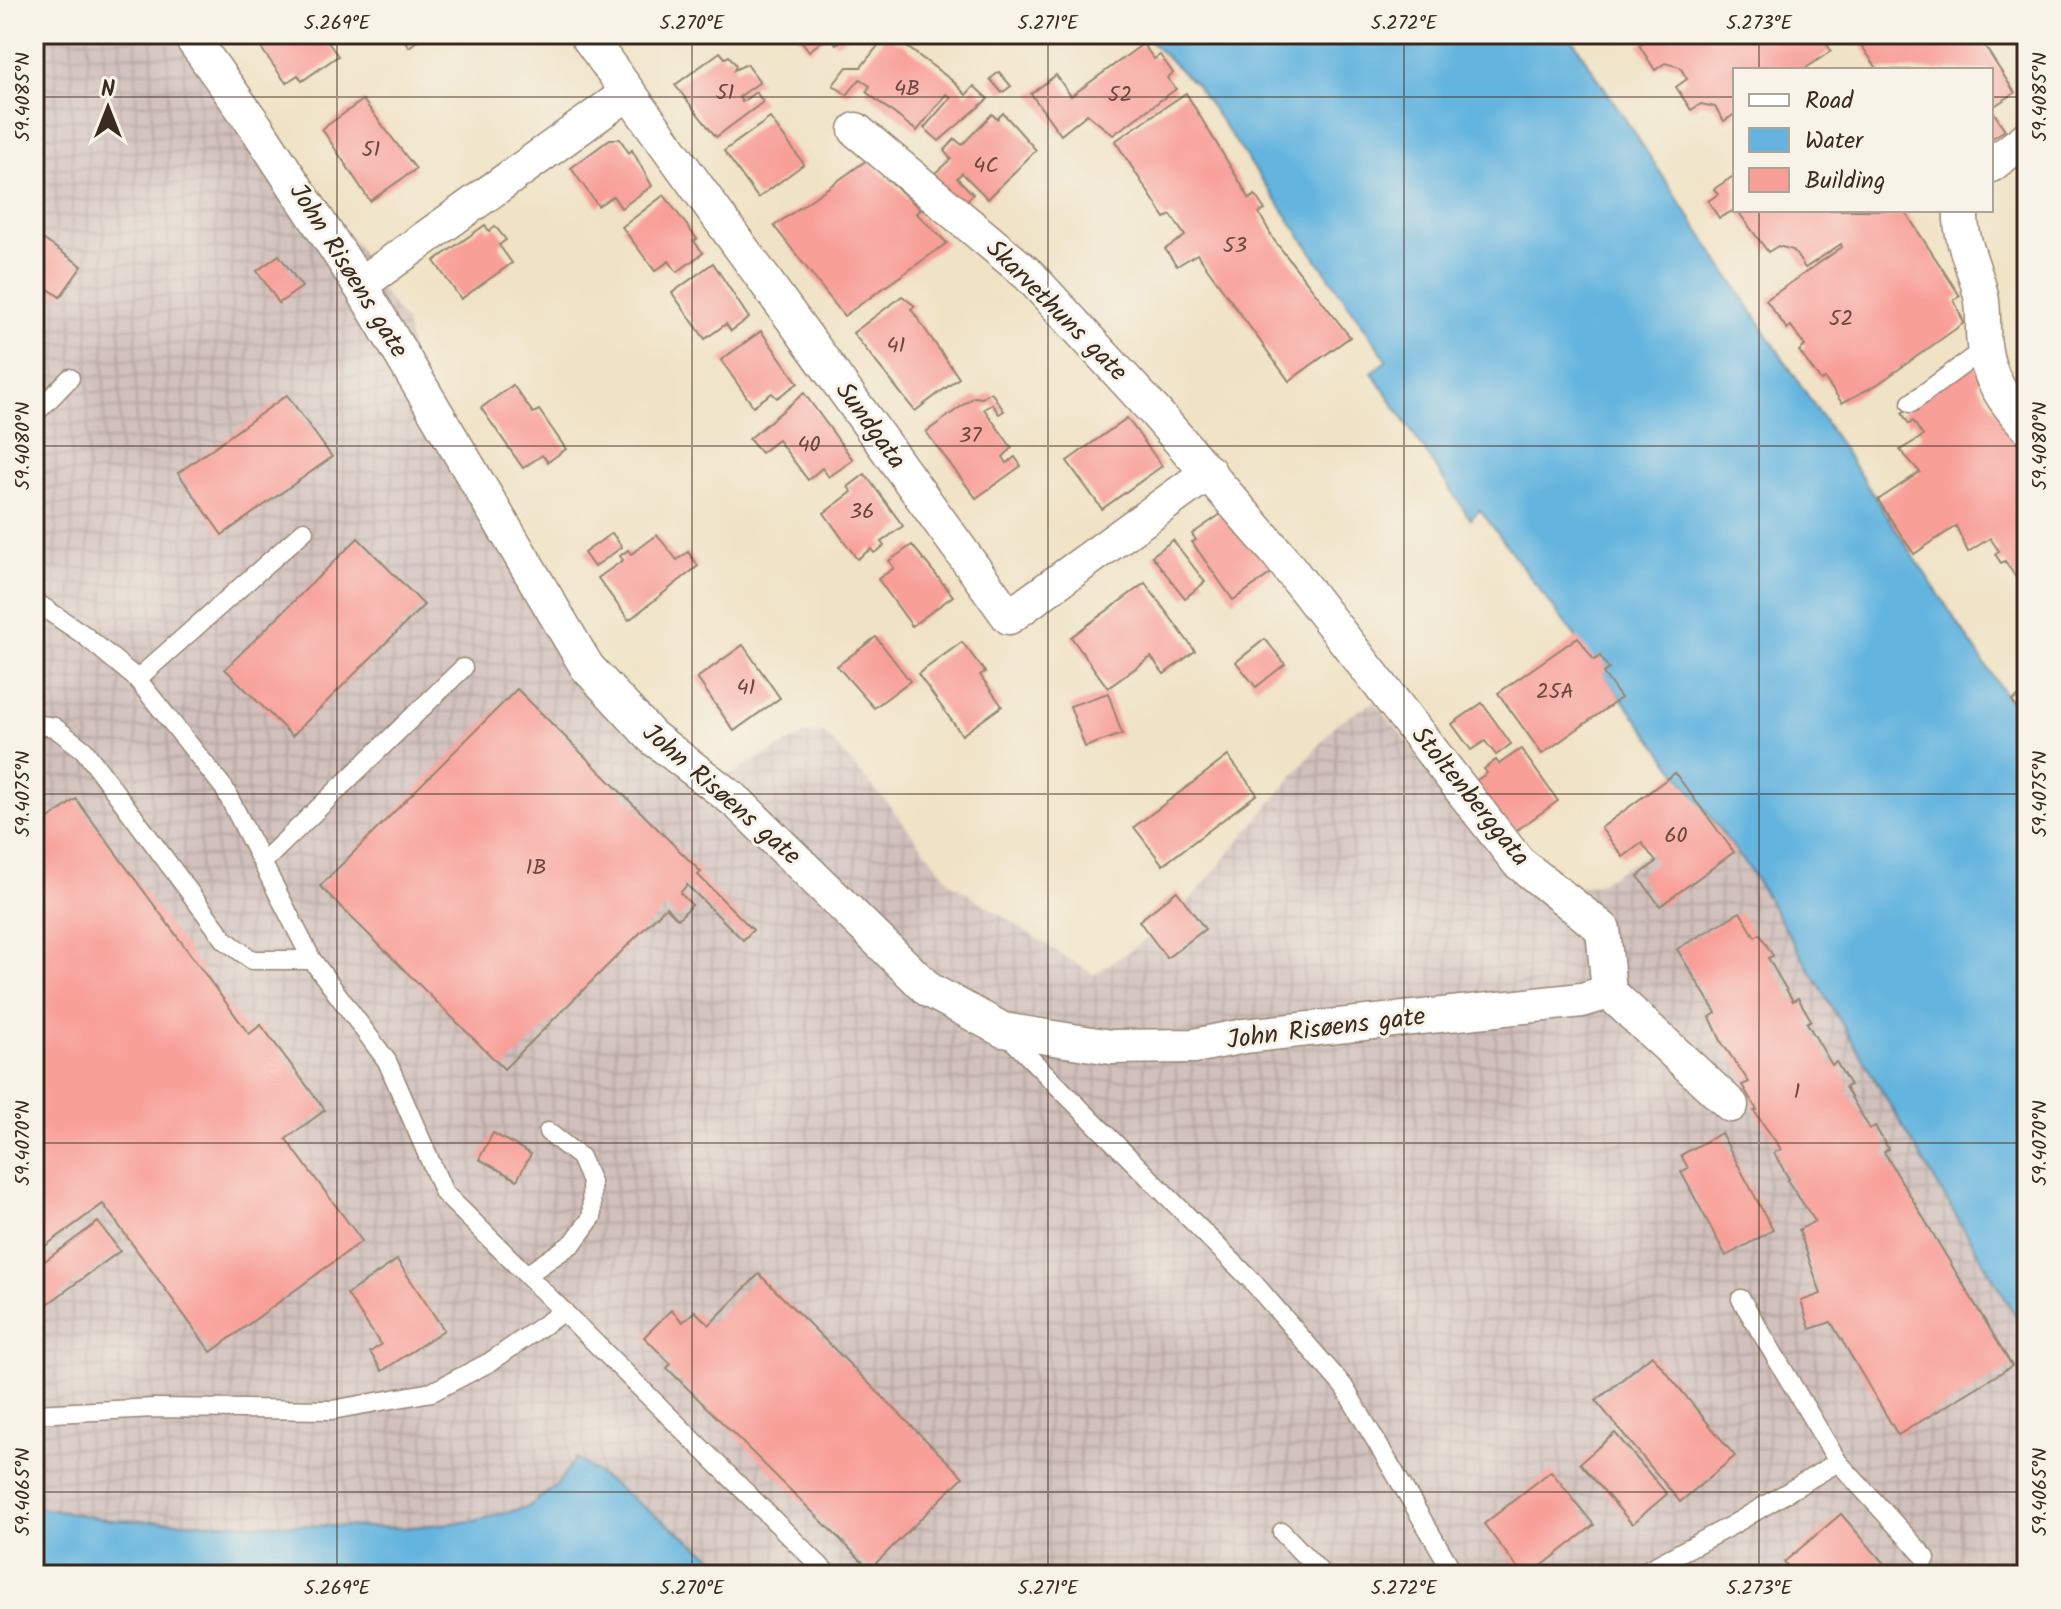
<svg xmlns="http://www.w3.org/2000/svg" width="2061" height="1609" font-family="Kalam,sans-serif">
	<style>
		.industrial { fill: url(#industrial-grid) }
		.water { fill: #64b4df; stroke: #506f7e; stroke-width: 2 }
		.building { fill: #f89f98 }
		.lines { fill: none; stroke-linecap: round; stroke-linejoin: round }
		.service-casing { stroke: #968672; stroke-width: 21 }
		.minor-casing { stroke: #968672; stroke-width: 37 }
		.service { stroke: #fff; stroke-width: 18 }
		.minor { stroke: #fff; stroke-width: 34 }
		.ticks { fill: none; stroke: #3b2a1e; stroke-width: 2; stroke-opacity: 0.45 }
		.labels { text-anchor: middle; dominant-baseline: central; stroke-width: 6; stroke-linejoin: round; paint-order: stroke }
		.number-label { font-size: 22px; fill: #6a473c }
		.street-label { font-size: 26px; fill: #3b2a1e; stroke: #f7f3e8 }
		.neatline { fill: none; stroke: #3b2a1e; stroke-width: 3 }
		.ticks-label { font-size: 20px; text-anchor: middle; fill: #3b2a1e }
	</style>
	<defs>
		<pattern id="industrial-grid" width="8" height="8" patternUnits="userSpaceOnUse" patternTransform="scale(2)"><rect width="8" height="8" fill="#d1c0bc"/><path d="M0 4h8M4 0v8" fill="none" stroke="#b4a5a1"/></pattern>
	</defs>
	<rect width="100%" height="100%" fill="#f7f3e8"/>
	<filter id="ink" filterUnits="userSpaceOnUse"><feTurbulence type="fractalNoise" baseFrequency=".0125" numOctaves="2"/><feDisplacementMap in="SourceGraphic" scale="16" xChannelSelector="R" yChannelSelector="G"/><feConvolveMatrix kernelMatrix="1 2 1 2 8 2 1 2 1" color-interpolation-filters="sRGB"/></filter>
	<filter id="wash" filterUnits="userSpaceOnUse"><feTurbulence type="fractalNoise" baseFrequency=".006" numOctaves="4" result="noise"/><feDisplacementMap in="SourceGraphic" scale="32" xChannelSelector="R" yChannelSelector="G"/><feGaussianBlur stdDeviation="1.8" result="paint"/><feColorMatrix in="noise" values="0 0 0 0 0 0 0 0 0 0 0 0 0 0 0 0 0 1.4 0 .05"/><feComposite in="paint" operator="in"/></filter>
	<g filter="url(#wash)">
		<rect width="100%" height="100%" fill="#f0e2c5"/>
		<!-- industrial -->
		<path class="industrial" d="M34 34H195L250 119 357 245 371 275 406 324 423 411 615 695 726 776 805 734 824 733 884 799 951 883 1094 975 1173 921 1337 723 1374 702 1535 894 1597 884 1710 817 1751 871 2027 1335V1575H738L582 1462 544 1501 463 1527 289 1530 111 1520 34 1507Z"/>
		<!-- water -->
		<g class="water">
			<path d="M1142 34H1569L2027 728V1335L1751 871 1480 510 1470 519 1372 372 1387 360 1196 85Z"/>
			<path d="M576 1458 738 1575H34V1507L111 1520 402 1528 474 1521 528 1507 557 1485Z"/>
		</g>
		<g id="blocks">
			<!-- building -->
			<g class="building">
				<path d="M251 34H322L338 56 302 81 298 75 286 83Z"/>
				<path d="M400 34H426L409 47Z"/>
				<path d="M796 34H851L836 44 830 35 809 51Z"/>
				<path d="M1656 34H1821L1831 51 1803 70H1735V114L1724 121 1715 107 1701 104 1691 110 1676 87 1687 79 1680 67 1665 63 1655 70 1639 45Z"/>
				<path d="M1854 34H1977L2015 93 1991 108 2005 130 1991 139V70H1878Z"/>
				<path d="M885 37 903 44 954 82 966 95 974 86 988 99 939 141 924 128 951 97 946 94 917 131 866 92 870 86 860 79 847 95 833 85 847 67H861Z"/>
				<path d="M1143 44 1154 59 1160 55 1173 73 1167 78 1176 89 1113 135 1087 114 1061 135 1031 94 1056 75 1071 96Z"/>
				<path d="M720 52 725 58 729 56 736 65 734 70 747 64 760 82 739 97 742 102 756 92 763 102 716 137 675 85Z"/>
				<path d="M999 72 1011 86 1002 93 990 79Z"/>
				<path d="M1186 93 1250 199 1255 195 1265 210 1259 213 1274 240 1350 337 1289 381 1197 254 1177 266 1165 249 1185 236 1171 215 1165 218 1115 141Z"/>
				<path d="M363 100 416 169 370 201 322 129Z"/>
				<path d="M1003 113 1036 150 988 199 962 173 957 178 973 194 958 210 927 180 951 159 944 151 955 139 962 145 992 114 997 119Z"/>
				<path d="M770 118 804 164 758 198 724 151Z"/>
				<path d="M610 139H620L629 153 632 150 652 186 621 208 613 196 598 206 571 168Z"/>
				<path d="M867 160 921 210 916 213 947 243 844 316 774 226Z"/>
				<path d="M1735 175V210L1719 218 1708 201 1718 194 1714 189Z"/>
				<path d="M664 195 697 239 694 241 703 253 677 272 669 261 655 271 622 227Z"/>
				<path d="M1737 210H1904L1960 296 1954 300 1964 323 1878 384 1842 403 1825 379 1821 381 1799 351 1805 346 1791 326 1787 329 1766 300 1842 247 1841 244 1805 268 1793 250 1778 246 1768 252Z"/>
				<path d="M485 225 489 231 495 226 506 240 499 245 512 263 461 299 434 261Z"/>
				<path d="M34 233 82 266 60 297 34 279Z"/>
				<path d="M279 255 302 287 279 303 257 271Z"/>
				<path d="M713 263 749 318 731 331 726 324 705 339 672 293Z"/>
				<path d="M902 296 915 306 911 309 959 378 915 411 853 333Z"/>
				<path d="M761 331 798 383 777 398 772 393 753 406 721 360Z"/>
				<path d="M1973 365 1983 379 1977 383 2027 456V594L2005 561 2001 563 1995 554 1999 551 1990 538 1968 552 1956 526 1914 554 1878 500 1920 472 1900 450 1923 436 1913 421 1909 424 1902 413Z"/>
				<path d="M513 385 533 413 539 410 566 449 548 462 542 455 523 468 481 408Z"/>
				<path d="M991 392 1004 411 999 414 992 404 984 409 1012 448 1003 457 1007 463 1015 457 1021 466 976 498 926 432 974 397 982 398Z"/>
				<path d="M804 393 853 460 829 477 822 468 808 480 778 440 761 453 749 439Z"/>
				<path d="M287 395 332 457 222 535 178 473Z"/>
				<path d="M1127 418 1162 466 1102 509 1067 461Z"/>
				<path d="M865 474 903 526 881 542 884 546 874 553 871 549 857 559 824 513 852 492 848 487Z"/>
				<path d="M1221 514 1225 519 1233 514 1273 572 1233 600 1192 542 1196 540 1192 534Z"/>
				<path d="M612 533 622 547 594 567 584 553Z"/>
				<path d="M657 535 677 560 688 552 698 566 629 620 598 578 623 560 620 556 628 550 631 554Z"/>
				<path d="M358 538 424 605 292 736 225 669Z"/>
				<path d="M1173 540 1205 582 1185 598 1152 556Z"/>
				<path d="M912 545 953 596 912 626 878 579 894 568 889 561Z"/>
				<path d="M1145 583 1195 651 1164 674 1151 657 1108 688 1071 637Z"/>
				<path d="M876 637 910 681 874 708 837 666Z"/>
				<path d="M1578 637 1594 660 1600 656 1609 669 1603 673 1621 698 1542 754 1498 693Z"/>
				<path d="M1265 639 1285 664 1256 687 1236 662Z"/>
				<path d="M962 642 985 672 980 675 1002 706 962 735 918 674Z"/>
				<path d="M743 645 780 698 734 731 697 678Z"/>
				<path d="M517 689 701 872 698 875 753 930 743 940 687 885 680 893 692 905 678 919 666 907 504 1069 320 886Z"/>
				<path d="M2027 691V723L2012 701Z"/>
				<path d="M1108 693 1122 734 1085 747 1070 706Z"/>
				<path d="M1482 703 1511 744 1496 755 1485 741 1471 750 1452 724Z"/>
				<path d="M1521 749 1558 801 1507 837 1470 785 1487 773 1484 769 1496 760 1499 764Z"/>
				<path d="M1228 756 1257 794 1163 865 1134 827Z"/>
				<path d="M1675 773 1734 852 1660 906 1638 876 1656 862 1642 843 1623 857 1601 828Z"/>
				<path d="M76 799 249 1034 261 1025 325 1110 286 1139 362 1241 211 1352 103 1204 34 1254V830Z"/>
				<path d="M1177 891 1205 929 1167 958 1139 921Z"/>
				<path d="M1740 912 1755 937 1760 934 1773 956 1768 958 1793 1001 1798 998 1811 1020 1807 1023 1832 1065 1836 1062 1850 1085 1845 1087 1870 1129 1875 1126 1888 1149 1884 1152 2012 1366 1898 1435 1831 1322 1810 1329 1801 1301 1821 1294 1799 1230 1815 1221 1787 1180 1789 1179 1774 1153 1781 1149 1754 1111 1757 1110 1742 1085 1749 1082 1722 1043 1710 1017 1716 1013 1677 949Z"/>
				<path d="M493 1133 531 1154 517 1180 479 1159Z"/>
				<path d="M1721 1133 1773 1230 1726 1256 1681 1172 1688 1168 1681 1155Z"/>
				<path d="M98 1222 120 1251 34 1314V1269Z"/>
				<path d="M397 1260 444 1330 382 1371 370 1352 381 1345 347 1294Z"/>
				<path d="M759 1274 963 1477 870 1569 667 1368 671 1364 644 1337 671 1310 683 1322 695 1311 709 1325Z"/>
				<path d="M1652 1355 1735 1456 1680 1502 1596 1401Z"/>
				<path d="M1615 1433 1667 1494 1632 1524 1580 1463Z"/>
				<path d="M1551 1471 1594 1525 1530 1575H1523L1484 1524Z"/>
				<path d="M1841 1514 1894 1575H1795L1784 1562Z"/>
			</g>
		</g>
	</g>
	<g filter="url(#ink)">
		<use href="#blocks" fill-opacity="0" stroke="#968672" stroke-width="2"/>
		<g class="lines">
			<defs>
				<g id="service">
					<path d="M1911 403 1984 349"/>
					<path d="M34 415 70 378"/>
					<path d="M34 601 84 635 137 679 224 788 312 960 387 1061 444 1193 829 1575"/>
					<path d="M137 679 304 531"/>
					<path d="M34 724 54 727 84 750 225 940 252 960H312"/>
					<path d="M264 861 463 668"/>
					<path d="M1005 1033 1252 1281 1344 1387 1455 1575"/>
					<path d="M528 1274 573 1243 592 1217 591 1182 580 1157 548 1132"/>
					<path d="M34 1414 155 1408 332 1410 432 1392 490 1362 564 1311"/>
					<path d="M1838 1462 1926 1558"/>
					<path d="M1282 1532 1323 1575"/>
					<path d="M1638 1575 1734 1524 1838 1462 1741 1299"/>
				</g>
				<g id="minor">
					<path d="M189 34 256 127 360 285 587 667 652 737 738 803 929 990 1003 1030 1111 1047 1194 1046 1244 1036 1582 1000 1609 992"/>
					<path d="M586 34 1009 617 1209 472"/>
					<path d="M856 130 1029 275 1156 413 1278 554 1518 862 1603 929 1609 992 1731 1105"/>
					<path d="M1991 165 2027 138"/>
					<path d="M1961 210C1959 242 1977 270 1982 301 1984 316 1982 331 1984 345 1988 379 2005 402 2027 426"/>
					<path d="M360 285 628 93"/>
				</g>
			</defs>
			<!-- service casing -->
			<use href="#service" class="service-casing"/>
			<!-- minor casing -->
			<use href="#minor" class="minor-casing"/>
			<!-- service -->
			<use href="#service" class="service"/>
			<!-- minor -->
			<use href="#minor" class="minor"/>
		</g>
	</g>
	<!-- ticks -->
	<path class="ticks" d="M337 34V1575M692 34V1575M1048 34V1575M1404 34V1575M1759 34V70M34 97H1735M1991 97H2027M1759 210V1575M34 446H2027M34 794H2027M34 1143H2027M34 1492H2027"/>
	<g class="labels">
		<!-- number labels -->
		<g class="number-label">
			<text x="907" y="89">4B</text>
			<text x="725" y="93">51</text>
			<text x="1120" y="95">52</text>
			<text x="371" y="150">51</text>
			<text x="986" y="166">4C</text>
			<text x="1235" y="246">53</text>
			<text x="1841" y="319">52</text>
			<text x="896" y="346">41</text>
			<text x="970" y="436">37</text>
			<text x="809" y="445">40</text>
			<text x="862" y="512">36</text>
			<text x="746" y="688">41</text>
			<text x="1555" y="692">25A</text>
			<text x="1676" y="836">60</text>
			<text x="536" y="868">1B</text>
			<text x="1797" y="1092">1</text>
		</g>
		<!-- street labels -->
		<g class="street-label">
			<text transform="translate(348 271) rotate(58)">John Risøens gate</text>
			<text transform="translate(1056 311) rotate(45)">Skarvethuns gate</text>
			<text transform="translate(870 426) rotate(54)">Sundgata</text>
			<text transform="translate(721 795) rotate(41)">John Risøens gate</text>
			<text transform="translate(1470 797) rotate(51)">Stoltenberggata</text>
			<text transform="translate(1326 1029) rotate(-7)">John Risøens gate</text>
		</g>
	</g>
	<!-- margin -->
	<rect width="2061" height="1609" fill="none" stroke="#f7f3e8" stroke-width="88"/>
	<!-- legend -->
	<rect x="1733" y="68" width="260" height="144" fill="#f7f3e8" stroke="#aca397" stroke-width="2"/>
	<rect x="1749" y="94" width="40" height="12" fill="#ffffff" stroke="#aca397" stroke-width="2"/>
	<text x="1805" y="108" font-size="24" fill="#3b2a1e">Road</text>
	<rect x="1749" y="128" width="40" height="24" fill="#64b4df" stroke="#aca397" stroke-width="2"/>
	<text x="1805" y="148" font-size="24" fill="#3b2a1e">Water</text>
	<rect x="1749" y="168" width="40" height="24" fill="#f89f98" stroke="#aca397" stroke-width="2"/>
	<text x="1805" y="188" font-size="24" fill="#3b2a1e">Building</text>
	<!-- north arrow -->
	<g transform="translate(108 108)" stroke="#f7f3e8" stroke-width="6" paint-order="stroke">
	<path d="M0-6L14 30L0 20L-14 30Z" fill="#3b2a1e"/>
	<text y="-12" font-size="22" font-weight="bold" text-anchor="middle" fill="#3b2a1e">N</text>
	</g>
	<rect x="44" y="44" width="1973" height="1521" class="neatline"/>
	<g class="ticks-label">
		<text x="337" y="29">5.269°E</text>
		<text x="692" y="29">5.270°E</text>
		<text x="1048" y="29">5.271°E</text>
		<text x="1404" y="29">5.272°E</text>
		<text x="1759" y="29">5.273°E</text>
		<text transform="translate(22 97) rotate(-90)" y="7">59.4085°N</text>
		<text transform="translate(2039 97) rotate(-90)" y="7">59.4085°N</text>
		<text transform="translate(22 446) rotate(-90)" y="7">59.4080°N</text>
		<text transform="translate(2039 446) rotate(-90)" y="7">59.4080°N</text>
		<text transform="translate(22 794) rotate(-90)" y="7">59.4075°N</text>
		<text transform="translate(2039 794) rotate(-90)" y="7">59.4075°N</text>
		<text transform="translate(22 1143) rotate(-90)" y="7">59.4070°N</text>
		<text transform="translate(2039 1143) rotate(-90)" y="7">59.4070°N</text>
		<text transform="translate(22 1492) rotate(-90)" y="7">59.4065°N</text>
		<text transform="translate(2039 1492) rotate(-90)" y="7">59.4065°N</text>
		<text x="337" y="1594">5.269°E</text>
		<text x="692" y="1594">5.270°E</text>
		<text x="1048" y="1594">5.271°E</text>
		<text x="1404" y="1594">5.272°E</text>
		<text x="1759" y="1594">5.273°E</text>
	</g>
</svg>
